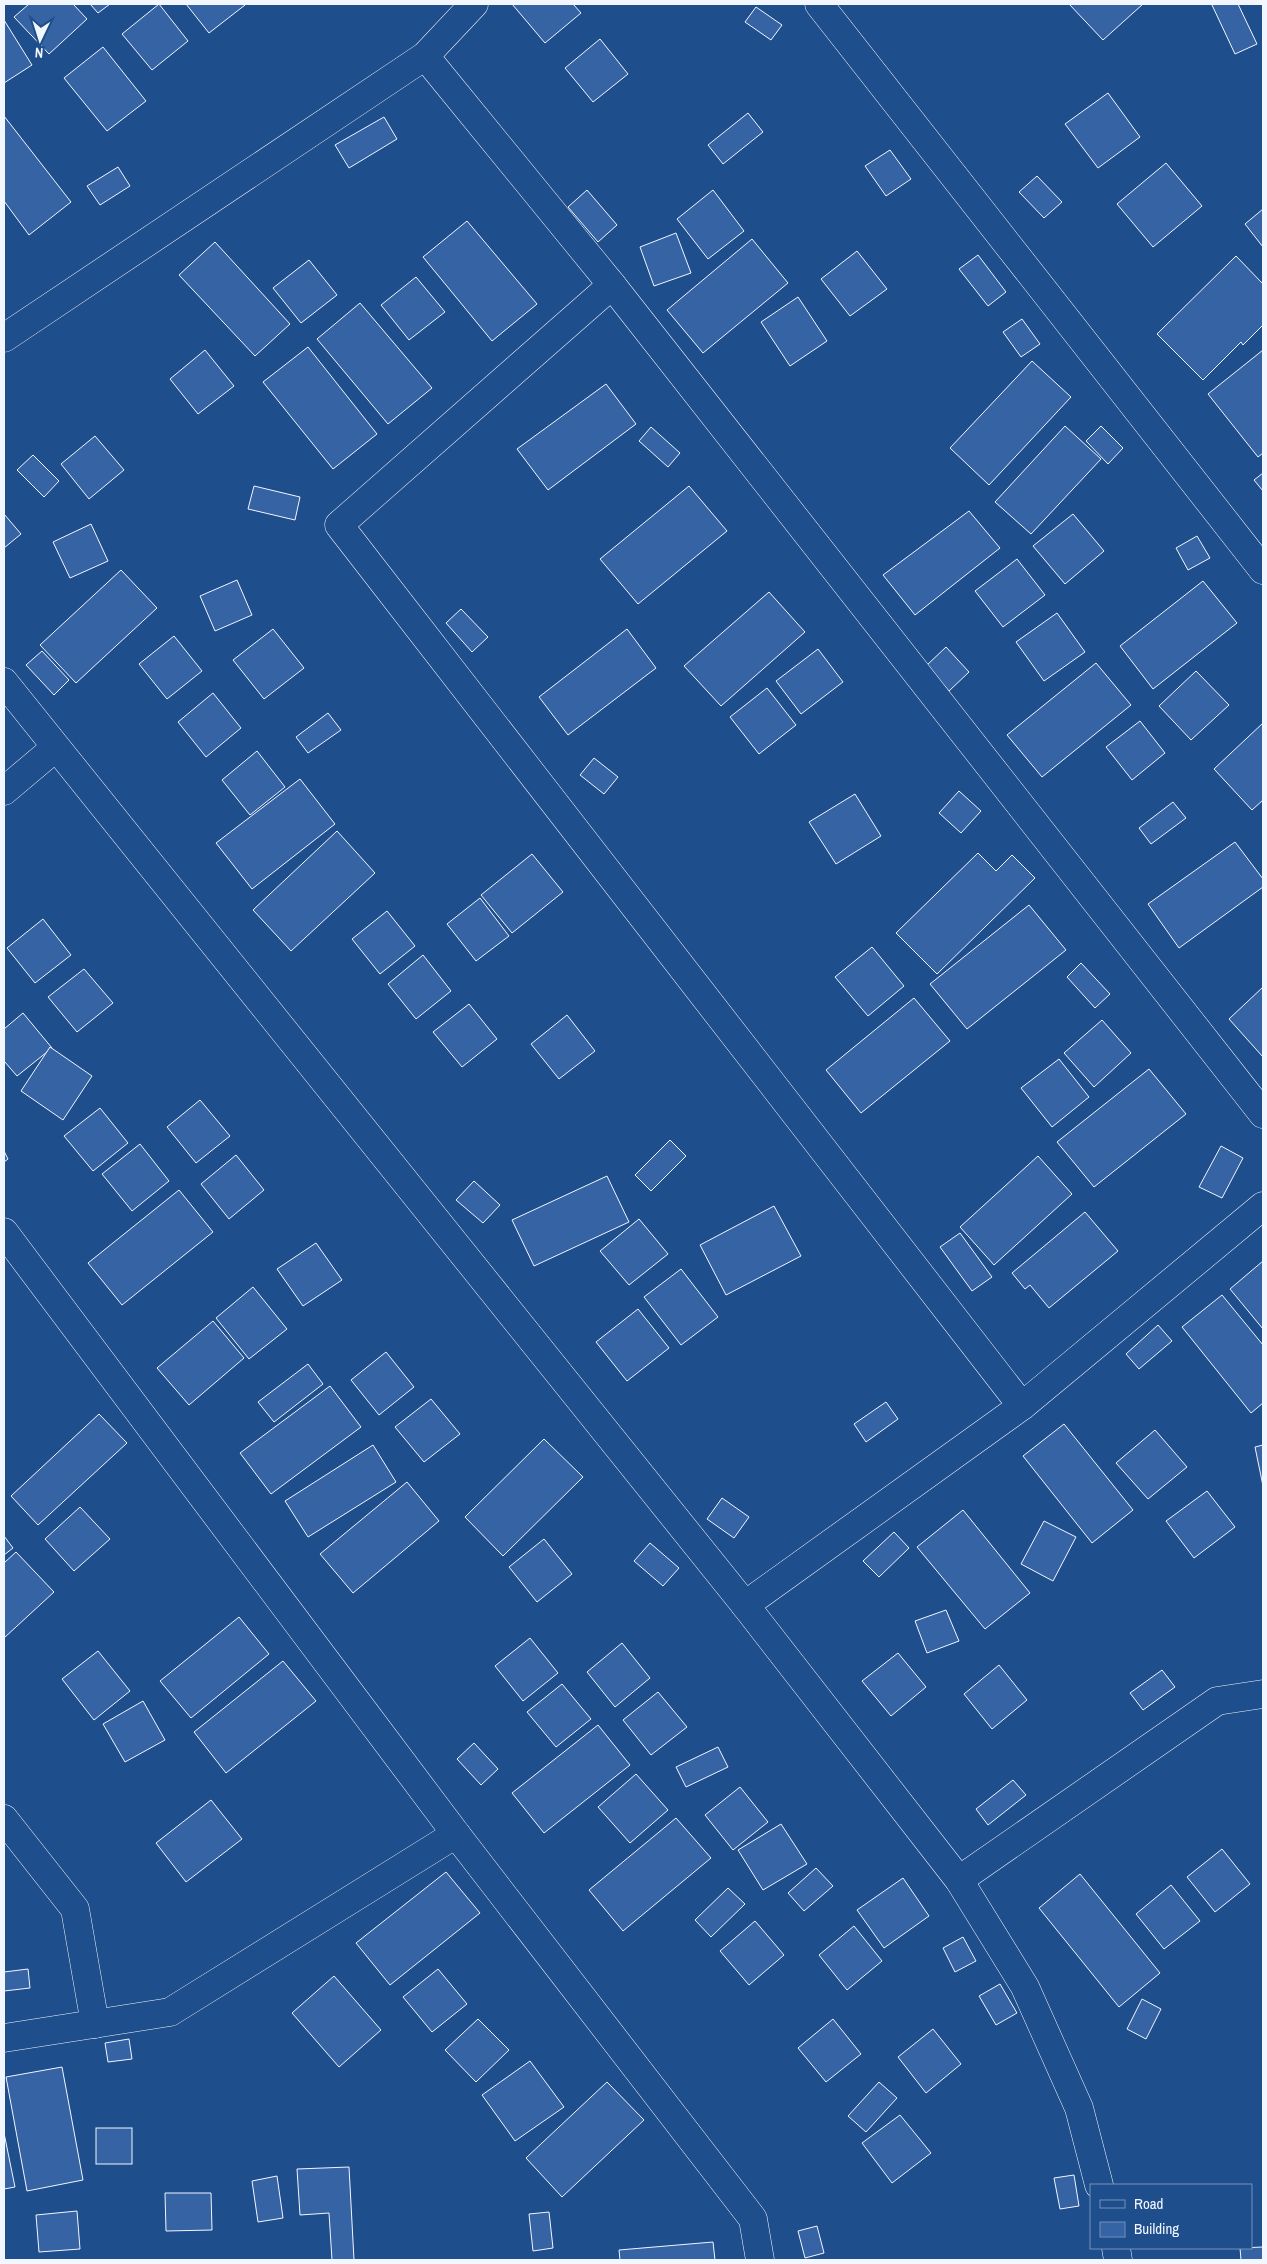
<svg xmlns="http://www.w3.org/2000/svg" width="1267" height="2264" font-family="'Archivo Narrow',sans-serif">
	<style>
		.building { fill: #3563a3; stroke: #f2f6ff }
		.lines { fill: none; stroke-linecap: round; stroke-linejoin: round }
		.minor-casing { stroke: #f2f6ff; stroke-width: 29 }
		.minor { stroke: #1f4e8c; stroke-width: 28 }
	</style>
	<rect width="100%" height="100%" fill="#1f4e8c"/>
	<!-- building -->
	<g class="building">
		<path d="M29 4H73L87 19 49 54 14 17Z"/>
		<path d="M90 4H110L98 13Z"/>
		<path d="M159 4 188 41 152 70 122 34Z"/>
		<path d="M186 4H244L245 5 209 33Z"/>
		<path d="M512 4H573L581 13 545 43Z"/>
		<path d="M1069 4H1143L1103 40Z"/>
		<path d="M1214 4H1238L1257 44 1235 54 1212 5Z"/>
		<path d="M756 7 782 25 771 40 745 22Z"/>
		<path d="M4 20 32 65 4 83Z"/>
		<path d="M600 39 628 74 593 102 565 68Z"/>
		<path d="M103 47 146 101 107 131 64 78Z"/>
		<path d="M1108 93 1140 137 1098 168 1065 124Z"/>
		<path d="M748 113 763 132 723 164 708 145Z"/>
		<path d="M4 116 71 202 29 235 4 201Z"/>
		<path d="M384 117 397 139 349 168 335 145Z"/>
		<path d="M890 150 911 179 886 196 865 166Z"/>
		<path d="M1166 163 1202 206 1153 247 1117 204Z"/>
		<path d="M118 167 130 186 100 205 87 186Z"/>
		<path d="M1037 176 1062 202 1044 218 1019 192Z"/>
		<path d="M587 190 617 225 598 242 568 207Z"/>
		<path d="M713 190 744 231 708 259 677 219Z"/>
		<path d="M1263 209V247L1245 224Z"/>
		<path d="M467 221 537 304 492 341 423 257Z"/>
		<path d="M676 233 691 273 654 286 640 247Z"/>
		<path d="M752 239 788 283 703 353 667 310Z"/>
		<path d="M215 242 290 324 255 356 179 275Z"/>
		<path d="M857 251 887 289 850 316 821 279Z"/>
		<path d="M978 255 1006 292 988 306 959 269Z"/>
		<path d="M1236 256 1263 284V325L1243 345 1241 342 1203 380 1157 334Z"/>
		<path d="M309 260 337 295 301 323 273 288Z"/>
		<path d="M416 277 445 312 409 340 381 305Z"/>
		<path d="M798 297 827 341 790 366 761 322Z"/>
		<path d="M360 303 432 388 388 424 317 339Z"/>
		<path d="M1022 319 1040 344 1021 357 1003 332Z"/>
		<path d="M308 347 377 434 333 469 263 382Z"/>
		<path d="M205 350 234 386 198 414 170 379Z"/>
		<path d="M1263 350V453L1258 457 1208 394Z"/>
		<path d="M1032 361 1071 397 989 485 950 448Z"/>
		<path d="M606 384 636 424 548 490 517 449Z"/>
		<path d="M1065 426 1101 459 1031 534 995 502Z"/>
		<path d="M1101 426 1123 448 1108 464 1086 441Z"/>
		<path d="M651 427 680 453 668 467 639 441Z"/>
		<path d="M95 436 124 470 89 499 61 464Z"/>
		<path d="M33 455 59 481 44 497 17 470Z"/>
		<path d="M1263 473V491L1254 480Z"/>
		<path d="M254 486 300 497 295 520 248 509Z"/>
		<path d="M689 486 727 531 638 604 600 559Z"/>
		<path d="M969 511 1000 548 915 615 883 575Z"/>
		<path d="M4 514 21 534 4 548Z"/>
		<path d="M1073 514 1104 551 1065 584 1033 546Z"/>
		<path d="M91 524 108 561 70 578 53 542Z"/>
		<path d="M1197 536 1210 558 1188 570 1176 548Z"/>
		<path d="M1017 559 1045 595 1003 627 975 591Z"/>
		<path d="M121 570 157 608 76 683 40 645Z"/>
		<path d="M237 580 252 615 215 631 200 596Z"/>
		<path d="M1203 581 1237 623 1153 689 1120 646Z"/>
		<path d="M769 592 805 632 721 706 684 666Z"/>
		<path d="M461 609 488 637 472 652 446 623Z"/>
		<path d="M1057 613 1085 652 1044 681 1016 642Z"/>
		<path d="M273 629 304 668 264 699 233 660Z"/>
		<path d="M627 629 656 668 568 735 539 697Z"/>
		<path d="M174 636 202 671 167 699 139 664Z"/>
		<path d="M946 647 969 672 949 691 926 666Z"/>
		<path d="M818 649 843 682 801 714 776 681Z"/>
		<path d="M42 651 69 680 54 695 26 665Z"/>
		<path d="M1096 663 1131 705 1042 777 1007 735Z"/>
		<path d="M1196 671 1229 705 1191 740 1159 706Z"/>
		<path d="M767 688 796 725 759 754 730 717Z"/>
		<path d="M213 693 241 728 206 757 178 722Z"/>
		<path d="M328 713 341 730 308 753 296 737Z"/>
		<path d="M1140 721 1165 753 1132 780 1106 747Z"/>
		<path d="M1263 723V800L1252 810 1214 769Z"/>
		<path d="M257 751 285 787 250 815 222 780Z"/>
		<path d="M594 758 618 777 604 794 580 775Z"/>
		<path d="M300 779 335 824 252 889 216 843Z"/>
		<path d="M959 791 981 811 961 833 939 813Z"/>
		<path d="M855 794 881 836 836 864 809 822Z"/>
		<path d="M1173 802 1186 818 1151 844 1139 828Z"/>
		<path d="M337 831 375 873 291 951 253 910Z"/>
		<path d="M1235 842 1263 879V887L1179 948 1148 904Z"/>
		<path d="M978 853 996 871 1012 855 1035 878 937 974 896 933Z"/>
		<path d="M532 854 563 892 512 933 481 895Z"/>
		<path d="M480 898 509 936 476 961 447 924Z"/>
		<path d="M1029 905 1066 950 967 1029 930 984Z"/>
		<path d="M387 911 415 946 380 974 352 939Z"/>
		<path d="M43 919 71 955 35 983 7 948Z"/>
		<path d="M872 947 904 986 868 1016 835 977Z"/>
		<path d="M423 955 451 991 416 1019 388 984Z"/>
		<path d="M1081 963 1110 994 1095 1008 1067 977Z"/>
		<path d="M84 969 113 1003 77 1032 48 997Z"/>
		<path d="M1263 987V1057L1229 1019Z"/>
		<path d="M914 998 950 1041 861 1113 826 1070Z"/>
		<path d="M469 1004 497 1039 462 1067 433 1032Z"/>
		<path d="M23 1013 52 1048 17 1076 4 1061V1029Z"/>
		<path d="M567 1015 595 1051 559 1079 531 1044Z"/>
		<path d="M1102 1020 1131 1053 1094 1087 1064 1053Z"/>
		<path d="M50 1047 92 1076 63 1120 21 1091Z"/>
		<path d="M1059 1059 1089 1097 1052 1127 1021 1088Z"/>
		<path d="M1149 1069 1186 1114 1094 1187 1057 1142Z"/>
		<path d="M200 1100 230 1136 196 1163 167 1127Z"/>
		<path d="M100 1108 128 1143 93 1171 64 1136Z"/>
		<path d="M670 1140 686 1156 651 1191 635 1175Z"/>
		<path d="M140 1144 169 1181 132 1211 102 1174Z"/>
		<path d="M1221 1146 1243 1158 1222 1198 1199 1187Z"/>
		<path d="M4 1151 8 1159 4 1162Z"/>
		<path d="M236 1155 264 1190 229 1219 201 1184Z"/>
		<path d="M1038 1156 1072 1194 994 1265 960 1227Z"/>
		<path d="M607 1176 629 1222 534 1266 512 1220Z"/>
		<path d="M474 1181 500 1205 483 1223 456 1200Z"/>
		<path d="M179 1190 213 1232 122 1305 88 1263Z"/>
		<path d="M774 1206 801 1256 726 1295 700 1245Z"/>
		<path d="M1085 1212 1118 1251 1049 1308 1030 1285 1025 1289 1012 1273Z"/>
		<path d="M639 1219 668 1254 629 1285 600 1251Z"/>
		<path d="M960 1233 992 1277 972 1291 940 1247Z"/>
		<path d="M316 1243 342 1280 303 1306 277 1269Z"/>
		<path d="M1263 1261V1329L1230 1289Z"/>
		<path d="M681 1269 718 1317 681 1345 644 1297Z"/>
		<path d="M253 1287 287 1329 249 1359 216 1318Z"/>
		<path d="M1222 1295 1263 1345V1403L1251 1413 1182 1327Z"/>
		<path d="M638 1309 669 1348 627 1381 596 1342Z"/>
		<path d="M213 1321 244 1358 189 1405 157 1368Z"/>
		<path d="M1158 1325 1172 1341 1139 1369 1126 1354Z"/>
		<path d="M386 1352 414 1387 379 1415 351 1380Z"/>
		<path d="M308 1364 323 1384 274 1422 258 1402Z"/>
		<path d="M330 1386 361 1427 271 1494 240 1453Z"/>
		<path d="M431 1399 460 1434 424 1462 395 1427Z"/>
		<path d="M886 1402 898 1419 866 1442 854 1424Z"/>
		<path d="M99 1414 127 1443 38 1525 11 1496Z"/>
		<path d="M1064 1424 1133 1510 1092 1543 1023 1456Z"/>
		<path d="M1155 1430 1187 1467 1148 1499 1116 1463Z"/>
		<path d="M544 1439 583 1477 503 1556 465 1517Z"/>
		<path d="M373 1445 396 1482 308 1537 285 1501Z"/>
		<path d="M1263 1445V1486L1255 1447Z"/>
		<path d="M407 1482 439 1521 353 1593 320 1554Z"/>
		<path d="M1207 1491 1235 1527 1194 1558 1166 1521Z"/>
		<path d="M722 1498 749 1517 734 1538 707 1519Z"/>
		<path d="M80 1507 110 1539 74 1571 45 1539Z"/>
		<path d="M963 1510 1030 1593 985 1629 917 1547Z"/>
		<path d="M1044 1521 1076 1537 1053 1581 1021 1564Z"/>
		<path d="M894 1532 909 1548 879 1577 863 1561Z"/>
		<path d="M4 1536 13 1548 4 1555Z"/>
		<path d="M544 1539 572 1574 537 1602 509 1567Z"/>
		<path d="M650 1543 679 1568 663 1586 634 1561Z"/>
		<path d="M16 1552 54 1592 4 1638V1563Z"/>
		<path d="M946 1610 959 1641 927 1653 915 1621Z"/>
		<path d="M239 1617 269 1654 191 1718 160 1681Z"/>
		<path d="M530 1638 558 1673 523 1701 495 1666Z"/>
		<path d="M622 1643 650 1678 615 1707 587 1672Z"/>
		<path d="M98 1651 130 1691 94 1720 62 1679Z"/>
		<path d="M898 1653 926 1687 891 1716 862 1681Z"/>
		<path d="M283 1661 316 1701 226 1773 194 1732Z"/>
		<path d="M999 1665 1027 1700 992 1729 964 1694Z"/>
		<path d="M1162 1670 1175 1687 1143 1710 1130 1693Z"/>
		<path d="M562 1684 591 1719 556 1747 527 1712Z"/>
		<path d="M658 1692 687 1727 651 1755 623 1720Z"/>
		<path d="M143 1701 165 1740 125 1762 103 1724Z"/>
		<path d="M598 1725 630 1765 544 1833 512 1793Z"/>
		<path d="M474 1743 498 1769 481 1785 457 1759Z"/>
		<path d="M718 1747 728 1767 686 1787 676 1767Z"/>
		<path d="M636 1774 668 1810 630 1843 598 1807Z"/>
		<path d="M1013 1780 1026 1795 988 1825 976 1809Z"/>
		<path d="M740 1787 768 1822 733 1850 705 1815Z"/>
		<path d="M211 1800 242 1839 186 1882 156 1843Z"/>
		<path d="M676 1818 711 1858 623 1931 589 1890Z"/>
		<path d="M781 1824 807 1864 763 1890 738 1850Z"/>
		<path d="M1222 1849 1250 1884 1215 1912 1187 1877Z"/>
		<path d="M816 1868 833 1886 804 1911 788 1893Z"/>
		<path d="M446 1872 480 1913 390 1985 356 1943Z"/>
		<path d="M1080 1874 1160 1973 1119 2007 1039 1908Z"/>
		<path d="M903 1878 929 1916 884 1948 857 1910Z"/>
		<path d="M1171 1885 1200 1921 1164 1949 1136 1914Z"/>
		<path d="M728 1888 745 1904 711 1937 695 1920Z"/>
		<path d="M755 1921 784 1955 749 1985 720 1951Z"/>
		<path d="M854 1926 882 1961 847 1990 819 1955Z"/>
		<path d="M963 1937 976 1961 955 1972 943 1948Z"/>
		<path d="M28 1969 30 1988 4 1991V1972Z"/>
		<path d="M438 1969 467 2004 432 2032 403 1997Z"/>
		<path d="M334 1976 381 2030 339 2067 292 2013Z"/>
		<path d="M1000 1984 1017 2013 996 2025 979 1996Z"/>
		<path d="M1142 1999 1161 2009 1146 2039 1127 2029Z"/>
		<path d="M478 2019 509 2050 476 2082 445 2050Z"/>
		<path d="M833 2019 861 2054 826 2082 798 2048Z"/>
		<path d="M933 2029 961 2064 926 2093 898 2057Z"/>
		<path d="M129 2039 132 2059 108 2062 105 2043Z"/>
		<path d="M530 2061 564 2107 515 2141 482 2095Z"/>
		<path d="M62 2067 83 2180 27 2191 6 2077Z"/>
		<path d="M607 2082 644 2120 562 2197 526 2158Z"/>
		<path d="M879 2082 897 2098 866 2132 848 2116Z"/>
		<path d="M900 2115 931 2153 892 2183 862 2143Z"/>
		<rect x="96" y="2128" width="36" height="36"/>
		<path d="M4 2133 15 2187 4 2189Z"/>
		<path d="M349 2167 354 2260H332L329 2213 300 2215 297 2169Z"/>
		<path d="M1074 2175 1079 2206 1060 2209 1054 2178Z"/>
		<path d="M277 2176 283 2218 258 2222 252 2181Z"/>
		<path d="M165 2193H211L212 2230 166 2231Z"/>
		<path d="M77 2211 80 2249 39 2252 36 2215Z"/>
		<path d="M549 2212 553 2248 533 2251 529 2214Z"/>
		<path d="M817 2226 824 2253 805 2258 798 2231Z"/>
		<path d="M713 2242 715 2260H620L619 2250Z"/>
		<path d="M1263 2247V2260H1241L1240 2248Z"/>
	</g>
	<g class="lines">
		<defs>
			<g id="minor">
				<path d="M819 4 1263 570"/>
				<path d="M425 56 612 285 1263 1114"/>
				<path d="M612 285 339 525 1022 1406"/>
				<path d="M4 338 425 56 474 4"/>
				<path d="M4 682 745 1605 959 1880 1025 1987 1079 2108 1099 2185"/>
				<path d="M4 791 55 748"/>
				<path d="M4 1232 456 1834 753 2219 760 2260"/>
				<path d="M745 1605 1022 1406 1263 1206"/>
				<path d="M4 1819 75 1909 95 2024"/>
				<path d="M959 1880 1217 1701 1263 1694"/>
				<path d="M4 2038 170 2012 456 1834"/>
				<path d="M1116 2248 1118 2260"/>
			</g>
		</defs>
		<!-- minor casing -->
		<use href="#minor" class="minor-casing"/>
		<!-- minor -->
		<use href="#minor" class="minor"/>
	</g>
	<!-- border -->
	<rect width="1267" height="2264" fill="none" stroke="#f2f6ff" stroke-width="10"/>
	<!-- legend -->
	<rect x="1090" y="2184" width="162" height="65" fill="#1f4e8c" stroke="#7391ba"/>
	<rect x="1100" y="2200" width="25" height="8" fill="#1f4e8c" stroke="#7391ba"/>
	<text x="1134" y="2209" font-size="15" fill="#f2f6ff">Road</text>
	<rect x="1100" y="2222" width="25" height="15" fill="#3563a3" stroke="#7391ba"/>
	<text x="1134" y="2234" font-size="15" fill="#f2f6ff">Building</text>
	<!-- north arrow -->
	<g transform="translate(40 40) rotate(184)" stroke="#1f4e8c" stroke-width="4" paint-order="stroke">
	<path d="M0-4L9 19L0 12L-9 19Z" fill="#f2f6ff"/>
	<text y="-8" font-size="14" font-weight="bold" text-anchor="middle" fill="#f2f6ff">N</text>
	</g>
</svg>
